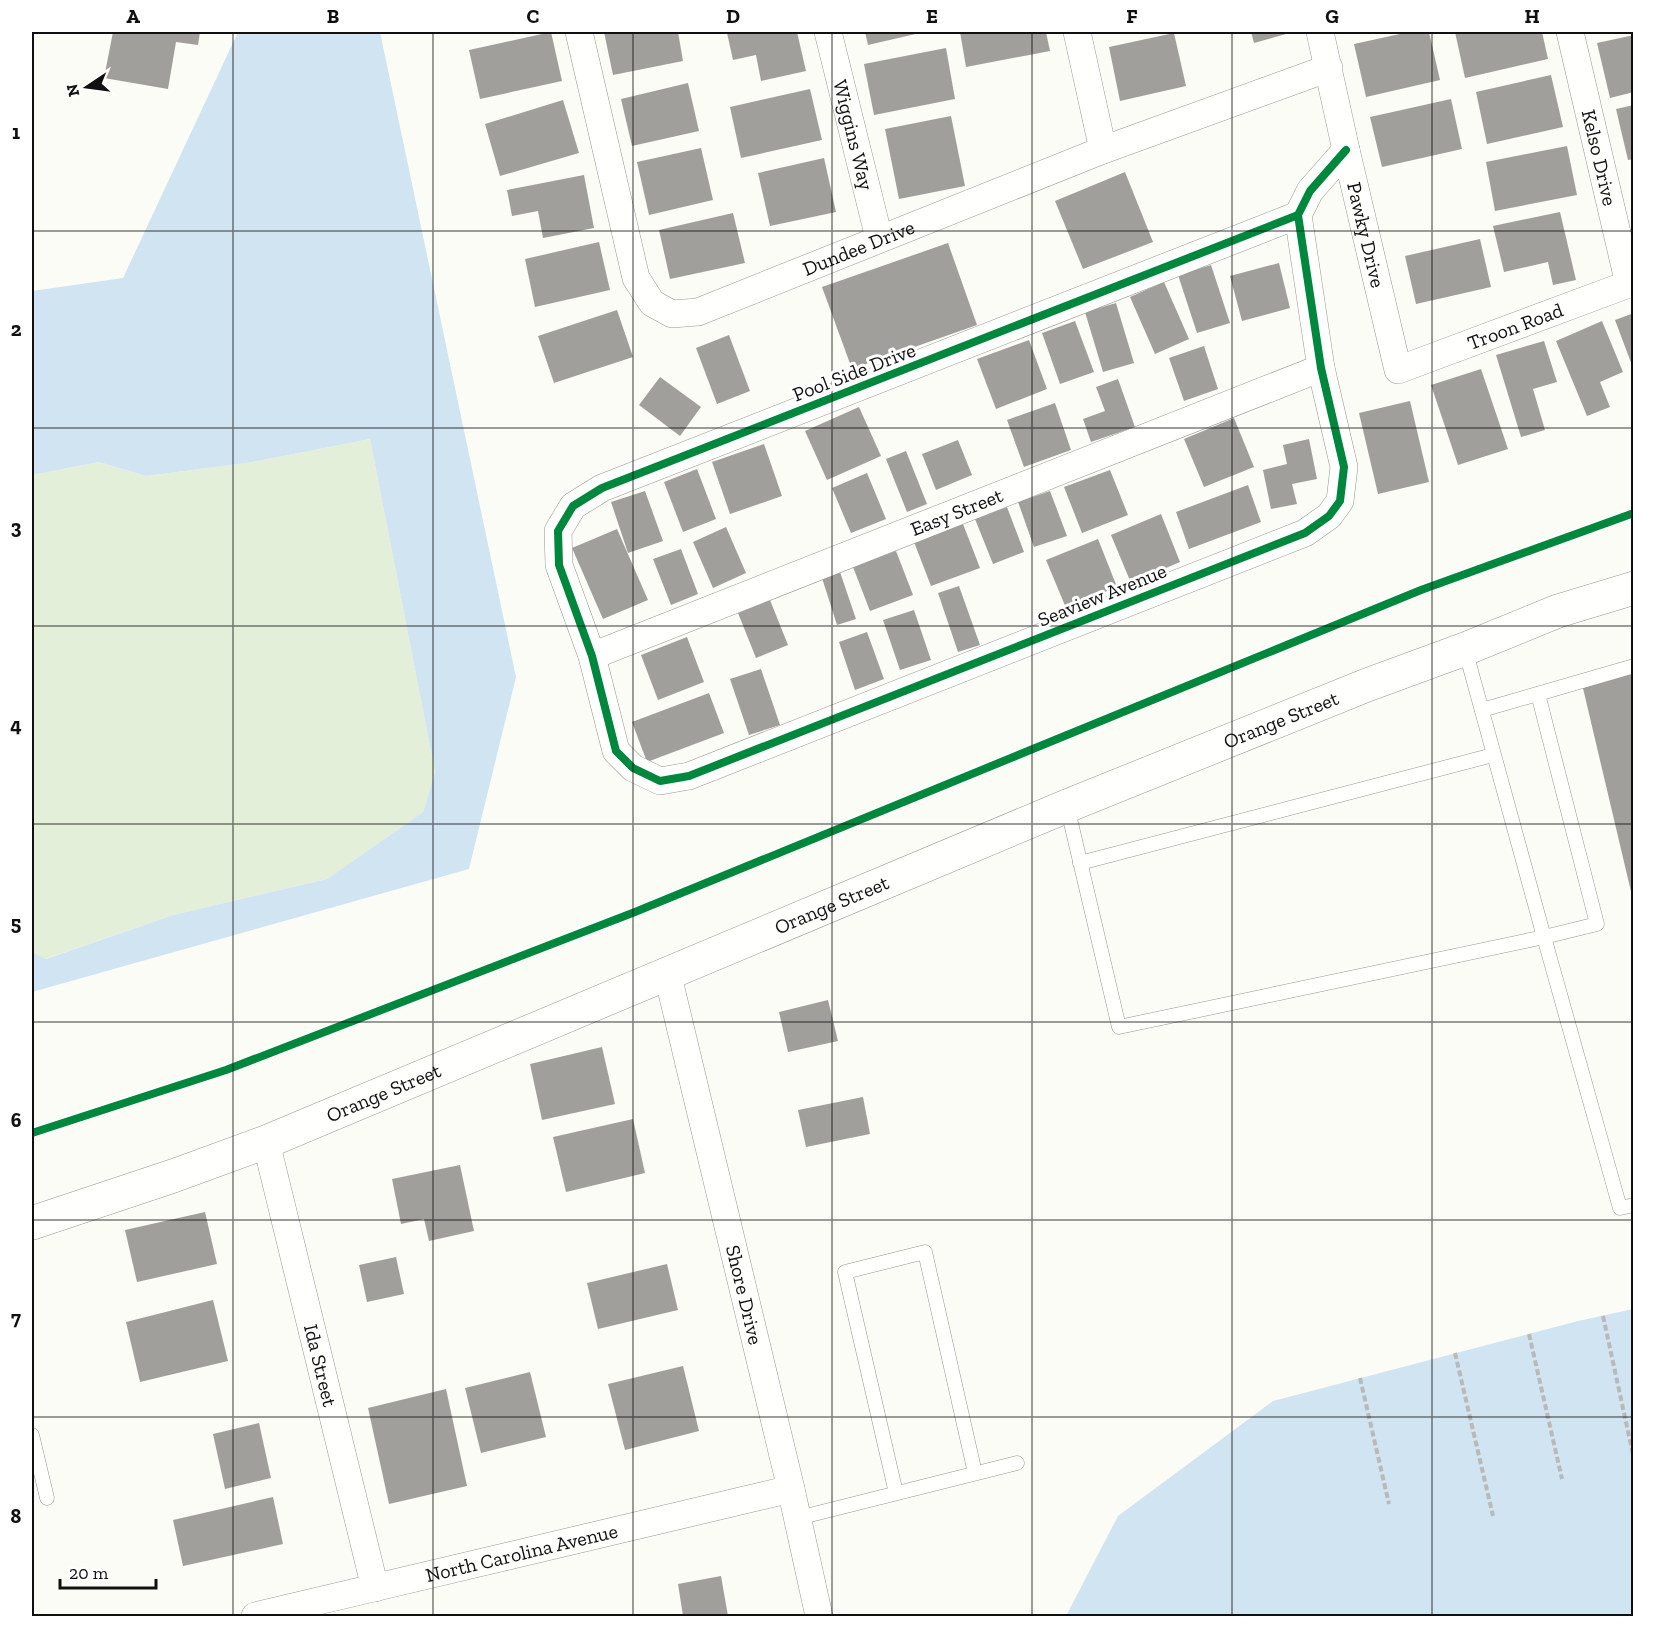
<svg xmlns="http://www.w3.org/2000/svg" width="1665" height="1648" font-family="'Zilla Slab',serif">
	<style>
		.green { fill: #e4efd9 }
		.water { fill: #d1e4f2 }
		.building { fill: #a09f9c }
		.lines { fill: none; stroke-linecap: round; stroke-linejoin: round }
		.service-casing { stroke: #969694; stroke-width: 15 }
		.minor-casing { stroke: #969694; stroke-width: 28 }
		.tertiary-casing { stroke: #969694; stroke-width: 34 }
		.path { stroke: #b9b9b8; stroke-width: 4; stroke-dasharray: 6 3; stroke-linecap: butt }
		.service { stroke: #fffffe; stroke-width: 14 }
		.minor { stroke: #fffffe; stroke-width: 27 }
		.tertiary { stroke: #fffffe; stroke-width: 33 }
		.cycleway-casing { stroke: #fff; stroke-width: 11 }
		.cycleway { stroke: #00873e; stroke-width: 8 }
		.grid { fill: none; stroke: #101010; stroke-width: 1.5; stroke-opacity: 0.55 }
		.labels { text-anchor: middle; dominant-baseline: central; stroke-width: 6; stroke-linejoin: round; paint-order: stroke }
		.street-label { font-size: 20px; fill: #101010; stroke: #fff }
		.neatline { fill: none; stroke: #101010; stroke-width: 2 }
		.grid-label { font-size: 20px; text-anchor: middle; font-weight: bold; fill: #101010 }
	</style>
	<rect width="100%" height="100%" fill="#fcfcf7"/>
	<!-- green -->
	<path class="green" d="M370 439 435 772 423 812 327 879 173 915 45 959 32 952V475L99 462 146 476 253 462Z"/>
	<!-- water -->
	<g class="water">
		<path d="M238 32H380L516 677 469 869 32 992V952L46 959 173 915 327 879 423 812 435 772 370 439 253 462 146 476 99 462 32 475V291L123 278Z"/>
		<path d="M1633 1309V1616H1066L1118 1516 1273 1401 1578 1321Z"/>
	</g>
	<!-- building -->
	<g class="building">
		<path d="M113 32H200L198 45 176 42 168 89 104 78Z"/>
		<path d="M551 32 562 81 480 99 469 50Z"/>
		<path d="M604 32H678L683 61 613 75Z"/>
		<path d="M735 32H797L806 71 761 81 756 55 733 60 727 33Z"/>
		<path d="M865 32H924L868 45Z"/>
		<path d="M960 32H1046L1050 51 966 67Z"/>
		<path d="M1251 32H1293L1254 43Z"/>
		<path d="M1409 32H1429L1440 80 1366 97 1354 44Z"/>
		<path d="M1455 32H1542L1548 59 1465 78Z"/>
		<path d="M1174 33 1186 86 1120 101 1109 47Z"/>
		<path d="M1634 35V92L1610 98 1597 43Z"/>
		<path d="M946 48 955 99 874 115 864 64Z"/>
		<path d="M1551 75 1563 127 1487 144 1476 92Z"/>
		<path d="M688 83 699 131 632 146 621 99Z"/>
		<path d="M810 89 822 140 741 158 730 107Z"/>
		<path d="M1451 99 1462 149 1382 167 1370 117Z"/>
		<path d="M563 100 579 153 500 176 485 124Z"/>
		<path d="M1634 105V159L1628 160 1616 109Z"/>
		<path d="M951 116 965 186 899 199 885 129Z"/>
		<path d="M1567 146 1577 195 1495 211 1486 162Z"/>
		<path d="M701 148 713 200 649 215 637 162Z"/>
		<path d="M824 158 836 212 770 226 758 173Z"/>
		<path d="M1125 172 1153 242 1083 269 1055 201Z"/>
		<path d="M584 175 594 228 543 238 538 211 512 216 507 190Z"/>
		<path d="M1560 212 1576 280 1553 285 1548 262 1504 272 1493 226Z"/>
		<path d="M733 213 745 263 670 279 659 230Z"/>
		<path d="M1480 239 1491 287 1416 304 1405 256Z"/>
		<path d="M599 242 610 290 535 307 525 259Z"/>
		<path d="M948 243 977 325 852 369 822 287Z"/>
		<path d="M1279 263 1290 308 1242 321 1230 276Z"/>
		<path d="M1211 265 1230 323 1197 333 1178 275Z"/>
		<path d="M1164 282 1189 339 1155 354 1130 297Z"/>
		<path d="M1116 303 1134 363 1103 372 1085 312Z"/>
		<path d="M617 310 633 357 554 383 538 336Z"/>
		<path d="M1634 313V368H1633L1615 320Z"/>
		<path d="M1075 321 1094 372 1060 384 1042 333Z"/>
		<path d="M1602 321 1623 372 1600 382 1610 407 1587 416 1556 341Z"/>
		<path d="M729 335 750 391 717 404 696 348Z"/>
		<path d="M1029 340 1047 389 996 409 977 359Z"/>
		<path d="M1544 341 1557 382 1533 389 1545 430 1521 437 1496 355Z"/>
		<path d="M1204 346 1218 389 1184 401 1169 358Z"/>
		<path d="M1481 369 1508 449 1458 465 1431 385Z"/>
		<path d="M660 377 701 407 680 436 639 405Z"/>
		<path d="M1118 379 1135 427 1091 442 1083 419 1105 411 1096 387Z"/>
		<path d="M1410 401 1429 482 1378 494 1359 413Z"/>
		<path d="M1055 403 1071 450 1024 467 1007 420Z"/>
		<path d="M859 407 881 456 827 480 805 431Z"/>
		<path d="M1234 418 1254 467 1204 487 1184 439Z"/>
		<path d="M1309 439 1317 479 1292 484 1297 504 1271 509 1263 470 1287 464 1283 445Z"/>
		<path d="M958 440 972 475 936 490 922 454Z"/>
		<path d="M764 444 782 496 730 514 712 462Z"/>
		<path d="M906 451 927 504 907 512 886 459Z"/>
		<path d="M697 469 716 519 683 532 664 482Z"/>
		<path d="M1110 470 1128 515 1082 533 1064 487Z"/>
		<path d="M867 473 886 519 851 533 832 488Z"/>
		<path d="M1248 485 1261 522 1189 549 1176 512Z"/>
		<path d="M645 491 663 541 628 553 611 502Z"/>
		<path d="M1050 491 1067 536 1034 547 1018 502Z"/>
		<path d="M1007 507 1024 552 993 564 975 519Z"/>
		<path d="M1161 514 1180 562 1131 583 1111 535Z"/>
		<path d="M963 524 980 568 931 586 914 542Z"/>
		<path d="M726 527 746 573 713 588 693 542Z"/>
		<path d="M617 529 648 600 603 619 572 548Z"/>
		<path d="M1098 539 1117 587 1066 608 1046 560Z"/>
		<path d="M681 549 698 594 671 605 653 559Z"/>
		<path d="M896 551 913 595 870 611 853 567Z"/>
		<path d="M840 572 856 619 837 625 822 578Z"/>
		<path d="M959 586 980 645 958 652 938 593Z"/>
		<path d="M770 600 788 645 756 658 738 613Z"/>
		<path d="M914 610 931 660 900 670 883 620Z"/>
		<path d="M867 632 884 679 855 690 839 642Z"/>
		<path d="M687 637 704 682 658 700 641 655Z"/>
		<path d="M761 669 780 725 749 735 730 679Z"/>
		<path d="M1634 673V900H1633L1582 684Z"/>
		<path d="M709 693 724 733 647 762 632 722Z"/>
		<path d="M828 1000 838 1041 788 1052 779 1012Z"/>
		<path d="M602 1047 615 1104 542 1120 530 1064Z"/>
		<path d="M863 1097 870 1134 806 1147 798 1110Z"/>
		<path d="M633 1119 645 1173 566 1192 553 1137Z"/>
		<path d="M460 1165 474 1231 429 1241 424 1219 401 1224 392 1179Z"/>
		<path d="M205 1212 217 1264 137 1282 125 1230Z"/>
		<path d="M396 1257 404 1294 367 1302 359 1265Z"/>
		<path d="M667 1264 678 1310 598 1329 587 1283Z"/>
		<path d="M213 1300 228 1361 140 1382 126 1322Z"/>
		<path d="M683 1366 699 1431 625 1450 608 1384Z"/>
		<path d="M530 1372 546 1437 481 1453 465 1388Z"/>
		<path d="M446 1389 467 1486 389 1504 368 1408Z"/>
		<path d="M259 1423 271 1478 225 1489 213 1434Z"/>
		<path d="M273 1497 283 1544 183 1566 173 1520Z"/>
		<path d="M721 1576 728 1616H683L678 1584Z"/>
	</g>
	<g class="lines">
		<defs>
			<g id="service">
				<path d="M1538 694 1597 924 1544 937 1620 1208 1634 1205"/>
				<path d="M1482 710 1634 666"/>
				<path d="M1067 806 1119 1027 1544 937 1465 649"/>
				<path d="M1080 863 1493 755"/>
				<path d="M32 1435 47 1498"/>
				<path d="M896 1493 845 1272 925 1252 975 1473"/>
				<path d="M798 1518 1017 1463"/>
			</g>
			<g id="minor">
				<path id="s1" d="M579 32 636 278 652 303 672 314 698 312 1103 150 1329 68"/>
				<path id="s2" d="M828 32 879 238"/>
				<path d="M1077 32 1103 150"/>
				<path id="s3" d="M1320 32 1346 150 1398 370 1634 282"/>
				<path id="s4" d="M1570 32 1629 284"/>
				<path d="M1298 215 602 488 573 506 558 531 559 565 592 656 616 751 633 768 660 781 689 776 1305 533 1329 516 1340 501 1344 467 1321 368 1298 215 1310 191 1346 150"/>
				<path id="s5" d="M592 656 1321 368"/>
				<path id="s6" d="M667 972 791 1489 819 1616"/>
				<path id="s7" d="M266 1142 375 1588"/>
				<path id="s8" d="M255 1616 791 1489"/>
			</g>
			<g id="tertiary">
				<path id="s9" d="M32 1223 173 1176 266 1142 1067 806 1367 685 1465 649 1558 611 1634 588"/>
			</g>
		</defs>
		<!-- service casing -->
		<use href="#service" class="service-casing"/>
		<!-- minor casing -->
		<use href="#minor" class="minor-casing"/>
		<!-- tertiary casing -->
		<use href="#tertiary" class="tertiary-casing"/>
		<!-- path -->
		<g class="path">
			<path d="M1603 1316 1634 1459"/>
			<path d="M1529 1334 1562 1479"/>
			<path d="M1455 1353 1493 1516"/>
			<path d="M1360 1378 1389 1504"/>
		</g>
		<!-- service -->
		<use href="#service" class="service"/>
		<!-- minor -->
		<use href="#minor" class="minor"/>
		<!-- tertiary -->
		<use href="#tertiary" class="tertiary"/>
		<defs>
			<g id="cycleway">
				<path d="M1298 215 602 488 573 506 558 531 559 565 592 656 616 751 633 768 660 781 689 776 1305 533 1329 516 1340 501 1344 467 1321 368 1298 215 1310 191 1346 150"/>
				<path d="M32 1133 226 1070 635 912 1421 590 1634 513"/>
			</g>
		</defs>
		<!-- cycleway casing -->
		<use href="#cycleway" class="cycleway-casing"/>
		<!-- cycleway -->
		<use href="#cycleway" class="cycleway"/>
	</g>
	<!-- grid -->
	<path class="grid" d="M233 32V1616M433 32V1616M633 32V1616M832 32V1616M1032 32V1616M1232 32V1616M1432 32V1616M32 231H1634M32 428H1634M32 626H1634M32 824H1634M32 1022H1634M32 1220H1634M32 1417H1634"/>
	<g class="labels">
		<!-- street labels -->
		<g class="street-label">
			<text stroke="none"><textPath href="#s2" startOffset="106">Wiggins Way</textPath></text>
			<text stroke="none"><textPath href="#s4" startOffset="129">Kelso Drive</textPath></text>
			<text stroke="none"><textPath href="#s3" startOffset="208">Pawky Drive</textPath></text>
			<text stroke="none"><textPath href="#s1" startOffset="504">Dundee Drive</textPath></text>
			<text stroke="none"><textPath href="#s3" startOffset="472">Troon Road</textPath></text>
			<text transform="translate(854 372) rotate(-21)">Pool Side Drive</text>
			<text stroke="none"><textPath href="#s5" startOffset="392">Easy Street</textPath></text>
			<text transform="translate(1102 595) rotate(-22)">Seaview Avenue</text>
			<text stroke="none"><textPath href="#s9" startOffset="1347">Orange Street</textPath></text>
			<text stroke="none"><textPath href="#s9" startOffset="861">Orange Street</textPath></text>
			<text stroke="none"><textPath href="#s9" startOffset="375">Orange Street</textPath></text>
			<text stroke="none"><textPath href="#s6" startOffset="332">Shore Drive</textPath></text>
			<text stroke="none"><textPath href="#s7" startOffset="230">Ida Street</textPath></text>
			<text stroke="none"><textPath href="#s8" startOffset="274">North Carolina Avenue</textPath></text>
		</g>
	</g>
	<!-- border -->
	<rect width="1665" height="1648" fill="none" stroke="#ffffff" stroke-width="66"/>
	<!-- north arrow -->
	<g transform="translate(87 87) rotate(257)" stroke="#ffffff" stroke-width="4.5" paint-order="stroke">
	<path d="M0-4.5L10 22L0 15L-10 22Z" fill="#101010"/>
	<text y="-9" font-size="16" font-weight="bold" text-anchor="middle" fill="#101010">N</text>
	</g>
	<!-- scale -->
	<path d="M60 1579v9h96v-9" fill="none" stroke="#101010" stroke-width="3"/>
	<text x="69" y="1579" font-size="18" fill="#101010" stroke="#ffffff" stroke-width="4.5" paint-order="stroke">20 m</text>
	<rect x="33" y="33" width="1599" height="1582" class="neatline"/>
	<g class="grid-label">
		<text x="133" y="23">A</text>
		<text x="333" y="23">B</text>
		<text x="533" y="23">C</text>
		<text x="733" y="23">D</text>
		<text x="932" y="23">E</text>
		<text x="1132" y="23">F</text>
		<text x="1332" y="23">G</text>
		<text x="1532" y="23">H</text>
		<text x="16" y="139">1</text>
		<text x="16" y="336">2</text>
		<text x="16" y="534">3</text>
		<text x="16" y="732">4</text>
		<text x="16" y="930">5</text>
		<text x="16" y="1127">6</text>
		<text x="16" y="1325">7</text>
		<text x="16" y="1523">8</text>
	</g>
</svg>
